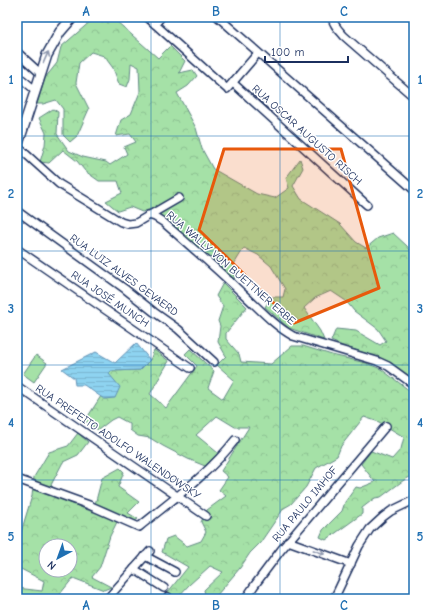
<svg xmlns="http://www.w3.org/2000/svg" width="431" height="616" font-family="'Comic Neue',sans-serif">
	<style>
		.forest { fill: url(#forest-crowns); stroke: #608882; fill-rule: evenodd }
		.green { fill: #a5e1a7; stroke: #608882 }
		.water { fill: url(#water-rules); stroke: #6091b6 }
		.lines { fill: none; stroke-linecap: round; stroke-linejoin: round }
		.minor-casing { stroke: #1b2f5e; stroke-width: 10 }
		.major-casing { stroke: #1b2f5e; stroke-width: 12 }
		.minor { stroke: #fff; stroke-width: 7 }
		.major { stroke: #fff; stroke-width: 9 }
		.oneway { stroke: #8d97ae }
		.marked { fill: #e8590c; fill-opacity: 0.2; stroke: #e8590c; stroke-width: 3; stroke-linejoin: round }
		.grid { fill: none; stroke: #1f6fb2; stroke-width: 1; stroke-opacity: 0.55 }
		.labels { text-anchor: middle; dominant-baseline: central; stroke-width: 3; stroke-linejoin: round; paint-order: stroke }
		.street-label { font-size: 11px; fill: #1b2f5e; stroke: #fff }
		.neatline { fill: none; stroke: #1f6fb2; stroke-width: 1.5 }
		.grid-label { font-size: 13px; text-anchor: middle; font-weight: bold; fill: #1f6fb2 }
	</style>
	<defs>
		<pattern id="forest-crowns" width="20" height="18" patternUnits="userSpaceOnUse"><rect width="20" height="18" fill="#a5e1a7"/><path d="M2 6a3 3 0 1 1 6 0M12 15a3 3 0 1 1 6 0" fill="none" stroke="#8dc192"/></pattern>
		<pattern id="water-rules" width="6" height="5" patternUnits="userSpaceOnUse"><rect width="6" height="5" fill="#8ed3f0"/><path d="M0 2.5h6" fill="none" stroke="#7ab5d0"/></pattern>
	</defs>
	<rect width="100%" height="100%" fill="#fff"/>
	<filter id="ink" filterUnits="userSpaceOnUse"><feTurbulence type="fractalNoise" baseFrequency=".025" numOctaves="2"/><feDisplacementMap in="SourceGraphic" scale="8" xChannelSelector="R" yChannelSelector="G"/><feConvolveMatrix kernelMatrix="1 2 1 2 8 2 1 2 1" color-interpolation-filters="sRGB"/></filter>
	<g filter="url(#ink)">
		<!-- forest -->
		<g class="forest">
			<path d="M92 20H115L158 58 170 46 185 61 179 73 193 70 197 76 188 86 177 93 196 128 202 149 213 169 257 194 275 198 289 188 286 178 300 159 303 168 293 186 301 199 340 224 356 242 366 248 378 238 393 233 407 246 414 255V381L378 357 345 347 331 341 336 329 356 331 380 345 386 341 378 329 354 311 346 301 331 291 315 298 304 308 320 331 324 340 289 328 265 307 271 297H283L285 289 271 266 258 255 244 248 233 266 235 279 214 264 163 217 151 209 142 212 130 207 118 211 106 201 122 193 118 181H99L85 171 77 161 63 150 49 163 40 162 45 145 46 133 39 118 53 109 58 112 57 134 69 151 83 157 106 162 110 165 127 154 124 147 136 142 130 134 116 136 121 120 131 114 140 92 139 67 131 63 130 79 127 87 119 84 113 68 104 56 91 52 79 63 76 83 89 109 77 136 70 142 63 135V109L56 100 43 104H37L45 78 57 63 61 47Z"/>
			<path d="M223 283 247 307 226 333V339L239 354 241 362 271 364 292 346H303L332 355 366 363 381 369 414 394 413 402H414V475L404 480 381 497 375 498 362 508V514L326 540 320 537 323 530 342 511 345 502 356 487 360 488 375 482 361 464 371 451 392 459 401 449 404 437 379 422 364 417 341 446 337 456 316 468 306 487 291 504 284 508 260 543 250 553 240 568 217 595 221 599H206L204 590 223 572 210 566 189 585 177 598 168 592 188 567 162 552 166 539 174 536 187 546 201 541 206 532 201 522 207 510 226 496 219 490 228 477 221 471 249 427H235L217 416 196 435 218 453 205 466 188 459 163 446 150 438 138 436 130 430V424L117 417 111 420 98 430 85 421 101 396 104 399 108 374 111 371 140 370 150 360 154 350 169 361 150 394 166 408 197 366 185 354 190 349 214 371 208 388 223 399 234 380 217 365 226 356 218 342 220 326 218 321 223 306 216 296Z"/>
			<path d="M78 433 88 442 78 455 63 462 51 485 65 501 93 512 102 478 120 468 124 472 118 487 139 502 128 513 138 519 133 522 120 516 110 536 100 567 92 577 111 587 104 590 73 578 60 594 63 599H17V588L42 591 44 581 17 567V545L32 496 34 477 49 452 68 446ZM46 546H70V570H46Z"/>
		</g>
		<!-- green -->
		<path class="green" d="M36 355 47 363 34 382 23 374Z"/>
		<!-- water -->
		<path class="water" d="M136 343 150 360 140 370 111 371 109 374 120 387 115 398 104 399 84 385H75L74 378 62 369 96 352 115 363Z"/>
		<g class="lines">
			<defs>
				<g id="minor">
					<path d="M147 17 227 89 258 53"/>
					<path d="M218 17 414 190"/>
					<path d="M332 17C333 25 339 30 344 36L414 97"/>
					<path d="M155 24 161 17"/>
					<path d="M17 52 40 73"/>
					<path d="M17 75 35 90"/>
					<path d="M233 83 367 205"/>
					<path d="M17 146 59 184 121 222 128 224 136 223 179 198"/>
					<path d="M17 211 125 289 154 312 178 329 214 362"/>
					<path d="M148 215 155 217 163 222C189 245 216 268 241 292 258 307 273 325 293 336L377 361 388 366 410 382"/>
					<path d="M17 249 190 368"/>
					<path d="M17 386 206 516"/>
					<path d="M17 479 89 505 139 527C171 501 209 474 235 440"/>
					<path d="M288 541 351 564"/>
					<path d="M145 556 175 572"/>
					<path d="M134 569 164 588"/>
					<path d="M168 597 170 599"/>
					<path d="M107 599 150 551"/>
					<path d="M246 599 248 595 254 586 281 550 386 426"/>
					<path d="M334 599 359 546 370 529 383 517 391 511 414 500"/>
				</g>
				<path id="major" d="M17 147 47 55 60 32 73 17"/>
			</defs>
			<!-- minor casing -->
			<use href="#minor" class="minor-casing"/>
			<!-- major casing -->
			<use href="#major" class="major-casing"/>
			<!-- minor -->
			<use href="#minor" class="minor"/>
			<!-- major -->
			<use href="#major" class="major"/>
		</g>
		<!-- one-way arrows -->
		<defs><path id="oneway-shaft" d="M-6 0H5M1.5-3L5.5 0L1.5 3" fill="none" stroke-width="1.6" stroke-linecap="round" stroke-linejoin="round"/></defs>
		<g class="oneway">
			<use href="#oneway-shaft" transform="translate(46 57) rotate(-66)"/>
			<use href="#oneway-shaft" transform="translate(319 552) rotate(20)"/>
		</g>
	</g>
	<!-- marked area -->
	<path class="marked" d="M224 149H341L379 288 294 323 199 230Z"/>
	<!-- grid -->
	<path class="grid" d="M151 17V599M280 17V599M17 136H414M17 251H414M17 365H414M17 480H414"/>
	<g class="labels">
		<!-- street labels -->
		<g class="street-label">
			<text transform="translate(307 135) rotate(42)">RUA OSCAR AUGUSTO RISCH</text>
			<text transform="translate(231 268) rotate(41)">RUA WALLY VON BUETTNER ERBE</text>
			<text transform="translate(124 275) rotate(36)">RUA LUIZ ALVES GEVAERD</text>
			<text transform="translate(110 299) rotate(34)">RUA JOSÉ MUNCH</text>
			<text transform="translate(118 442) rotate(34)">RUA PREFEITO ADOLFO WALENDOWSKY</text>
			<text transform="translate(305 504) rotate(-50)">RUA PAULO IMHOF</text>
		</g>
	</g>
	<!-- margin -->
	<rect width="431" height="616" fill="none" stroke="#fff" stroke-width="44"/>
	<!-- north arrow -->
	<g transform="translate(58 558) rotate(221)"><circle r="19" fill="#ffffff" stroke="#a4acbf"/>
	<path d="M0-3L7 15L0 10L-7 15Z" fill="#1f6fb2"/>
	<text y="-6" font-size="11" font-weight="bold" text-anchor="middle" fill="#1b2f5e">N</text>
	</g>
	<!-- scale -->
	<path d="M265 56v6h83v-6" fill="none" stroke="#1b2f5e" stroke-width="2"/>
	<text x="271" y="56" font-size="12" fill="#1b2f5e" stroke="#ffffff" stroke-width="3" paint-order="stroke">100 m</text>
	<rect x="22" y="22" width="387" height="572" class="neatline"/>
	<g class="grid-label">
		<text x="86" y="16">A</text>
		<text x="216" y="16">B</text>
		<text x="344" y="16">C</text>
		<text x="11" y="84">1</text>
		<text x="420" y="84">1</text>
		<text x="11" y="198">2</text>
		<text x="420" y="198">2</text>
		<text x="11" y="313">3</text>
		<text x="420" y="313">3</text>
		<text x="11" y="427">4</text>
		<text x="420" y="427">4</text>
		<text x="11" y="541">5</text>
		<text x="420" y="541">5</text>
		<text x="86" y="610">A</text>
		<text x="216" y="610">B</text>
		<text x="344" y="610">C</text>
	</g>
</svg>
